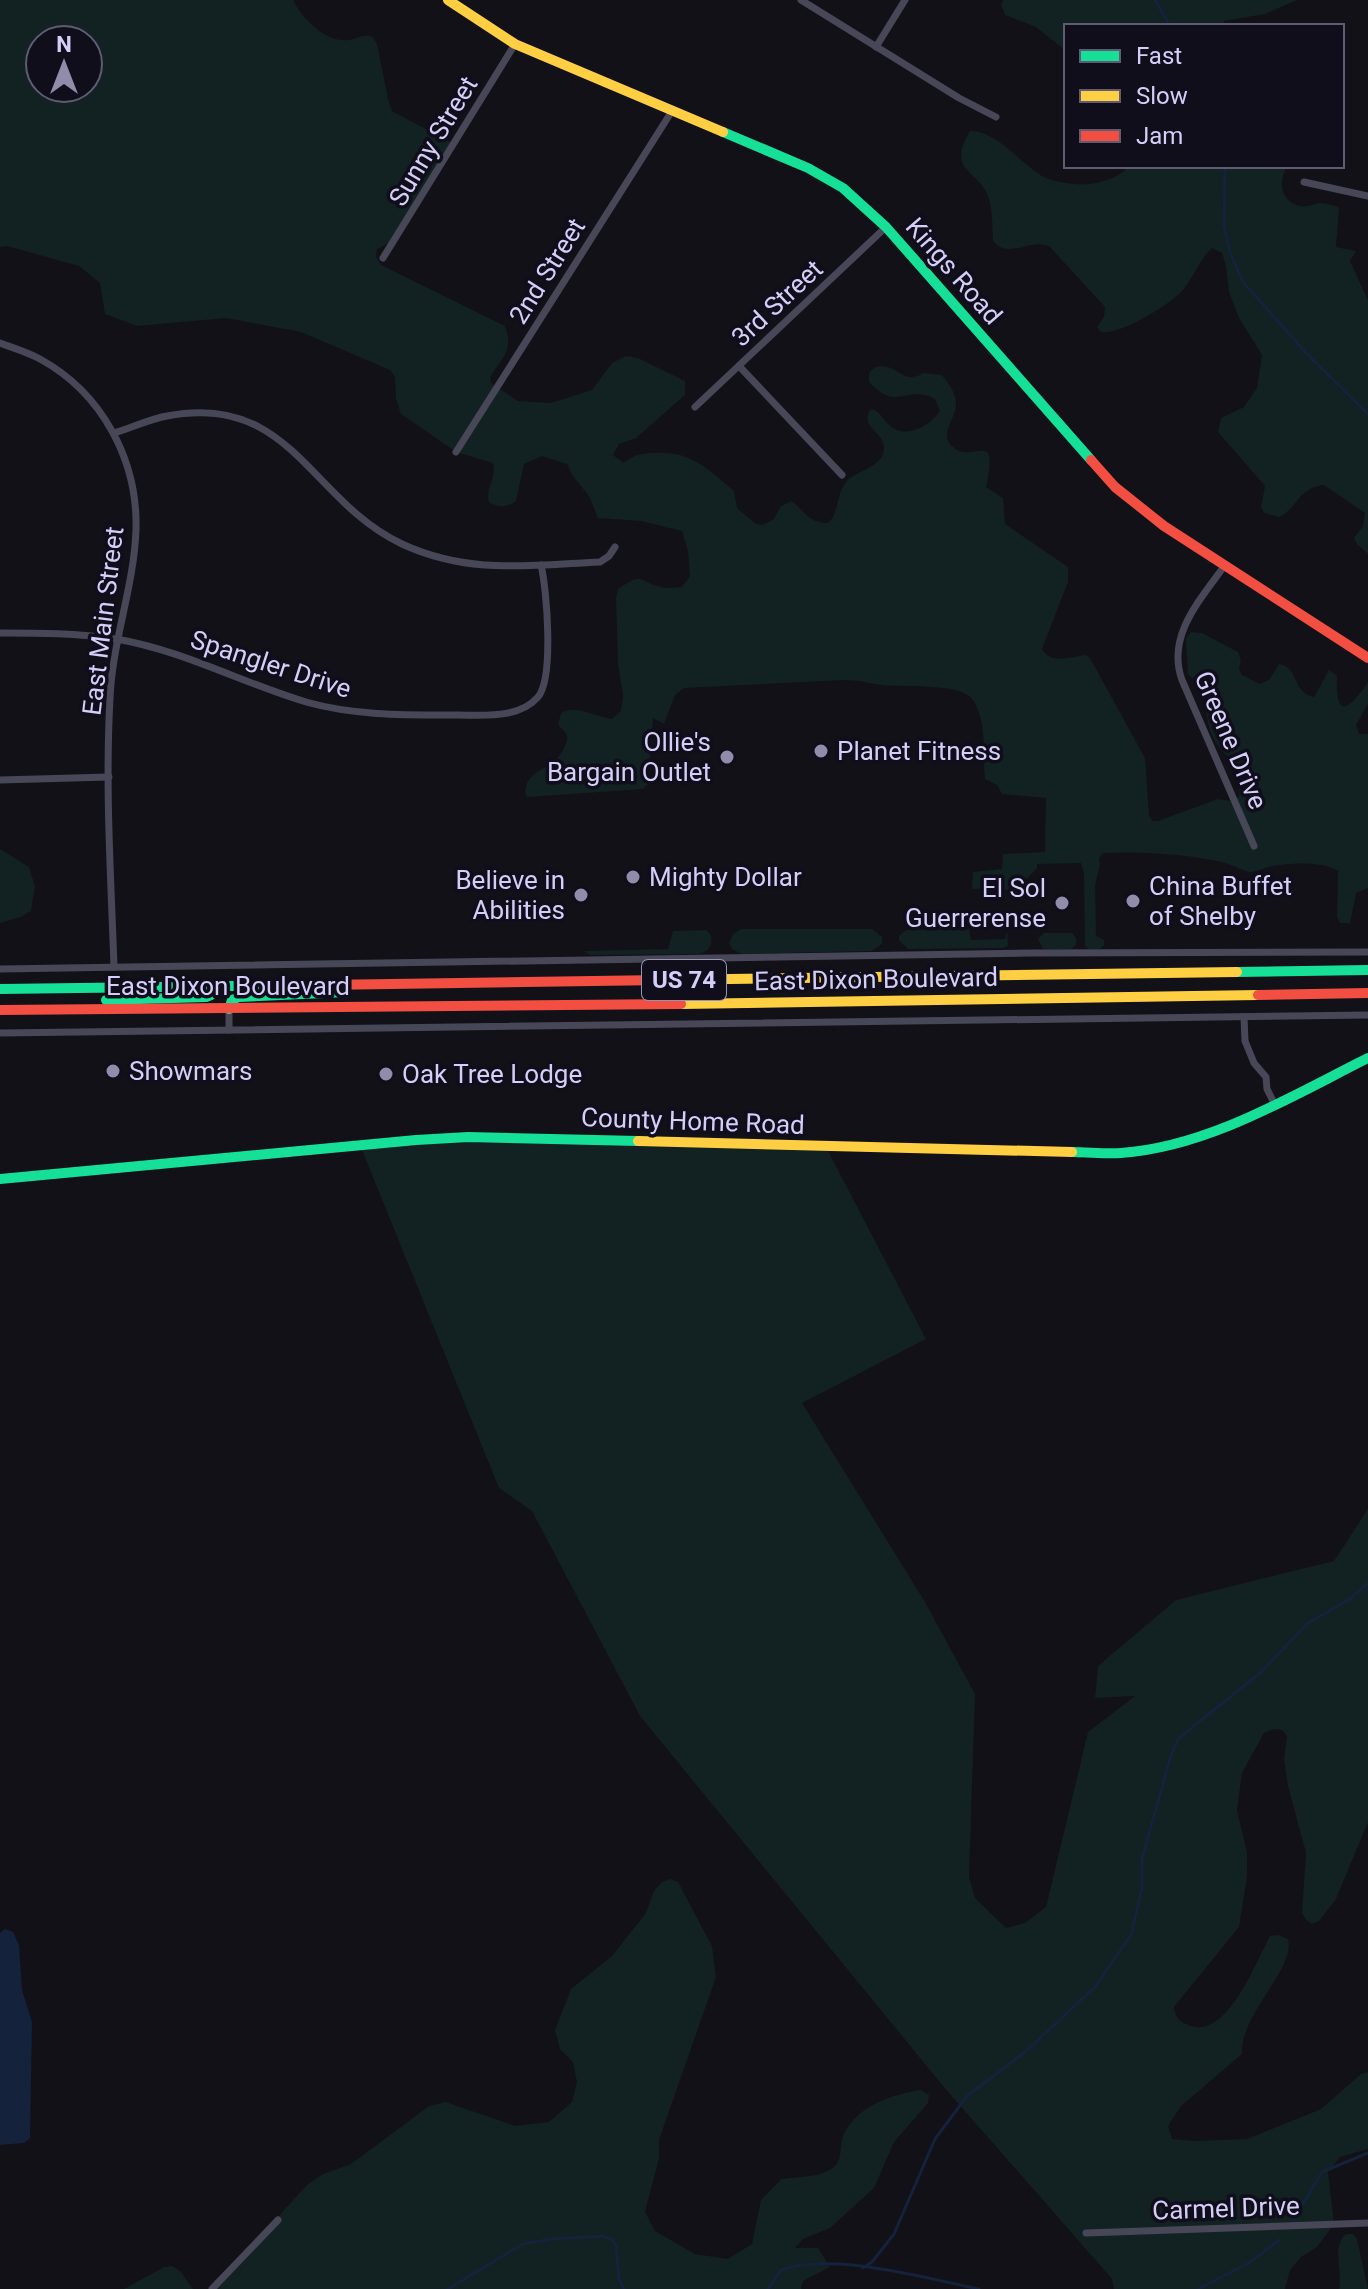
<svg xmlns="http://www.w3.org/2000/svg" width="1368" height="2289" font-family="Roboto,sans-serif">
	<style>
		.green { fill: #122122; fill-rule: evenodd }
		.water { fill: #14223b }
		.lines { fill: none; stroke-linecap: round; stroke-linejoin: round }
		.stream { stroke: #14223b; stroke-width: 3 }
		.street { stroke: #484758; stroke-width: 7 }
		.fast { stroke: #16e098; stroke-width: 10 }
		.slow { stroke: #ffcf43; stroke-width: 10 }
		.jam { stroke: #f24e42; stroke-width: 10 }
		.poi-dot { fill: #908caa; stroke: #100e1b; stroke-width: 3 }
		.labels { text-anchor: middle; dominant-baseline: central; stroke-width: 7; stroke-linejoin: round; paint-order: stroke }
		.shield { fill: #100e1b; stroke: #9994b6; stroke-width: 2 }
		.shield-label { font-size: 24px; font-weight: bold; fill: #d4cef8 }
		.street-label { font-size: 26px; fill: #d4cef8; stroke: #100e1b }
		.poi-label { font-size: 26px; fill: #d4cef8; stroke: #100e1b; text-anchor: start }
	</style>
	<rect width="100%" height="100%" fill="#121118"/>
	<!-- green -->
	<g class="green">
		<path d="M0 0H293C302 18 326 43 348 40 358 39 362 33 373 37L377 44 388 99 392 111 454 144 395 240 377 249 376 257 381 265 505 326C514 350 503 357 490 377L491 383 518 401 551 403 592 390 612 363 626 356 638 358 685 381V395L636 438 619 444 613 455 624 463C632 455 643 453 654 453 690 450 708 469 734 491L737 508 756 524 762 525 773 520 781 506 792 501C805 512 809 523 828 523 841 511 835 491 849 479 861 470 885 465 884 447 883 431 860 428 870 410H875C881 414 883 419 888 424 904 441 930 426 940 411L935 399C905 384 898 413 869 382V373L875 367C899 362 903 387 923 373L942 375C948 383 955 391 956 402 958 416 940 432 950 444 971 469 1000 423 986 487L1003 498 1005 524 1068 567V582L1042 649C1051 665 1070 657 1085 655L1090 658 1145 758 1149 816 1153 821H1158L1218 799 1231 801 1239 797C1244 757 1223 761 1212 735 1204 717 1207 696 1208 677L1205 674 1192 678 1188 674 1186 639 1191 632 1202 633 1238 652 1241 661 1239 668 1242 675 1260 684 1269 680 1279 664C1299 666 1292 693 1314 697L1329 670 1337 676C1335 721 1349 710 1368 682V704L1356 725 1359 734H1368V888L1356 893 1350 923H1340L1337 917 1338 871C1321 861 1293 863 1273 866 1265 867 1258 872 1249 872 1241 870 1233 865 1225 863 1193 854 1136 851 1103 853L1099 858 1100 865 1095 885 1096 936 1104 940V945L1100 949H1089L1085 946 1084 874 1081 863 1037 864V868L1024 881 1019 882V895L1000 888 972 889 973 872 1002 869 1003 854 1045 852 1046 798 1002 794 997 785 985 779C982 752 988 725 973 700 962 682 901 688 882 685 869 683 858 680 845 680L684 688 675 695 664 724 653 718 648 784 643 789 527 797 525 793C526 788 526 785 528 781 540 764 554 770 565 746 570 735 566 733 558 725L561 713C577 704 594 717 612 719L621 711 623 696 618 663 616 599 618 589C645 571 636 581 661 587 667 589 676 587 682 587L690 576 688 551 682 531 641 521 598 518 589 496 572 475 567 464 542 456 524 464 516 501C506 508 500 507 489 503 485 488 497 478 493 463L456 452 401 414 396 399 395 377 390 370 301 332 226 318 137 326 105 314 100 283 79 266 7 246 0 247ZM40 40H88V88H40Z"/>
		<path d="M1003 0H1297L1265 14 1224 21 1225 26H1066V51L1036 27 1005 15 1001 5Z"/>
		<path d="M970 131C998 131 1018 162 1042 176 1055 183 1076 185 1090 184 1104 182 1120 177 1129 166H1287C1278 182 1280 202 1301 206 1309 207 1313 204 1320 203 1326 203 1334 206 1339 207L1336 247 1356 251 1350 261 1368 300V554L1357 544 1354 538 1363 526 1365 513 1324 485C1298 488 1298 508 1279 517L1264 513 1261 507 1265 486 1218 432 1221 418 1244 407 1257 388 1262 355 1239 318 1229 292 1226 266 1222 253 1212 248C1199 260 1194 277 1183 290 1171 304 1119 336 1101 332L1097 327 1104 317 1105 307 1049 246C1029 238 1008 260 993 241 992 227 993 210 988 196 977 168 946 172 970 131Z"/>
		<path d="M0 849 29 867 35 886 31 911 21 917 0 923Z"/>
		<path d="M741 929H872L882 937V944L872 951 742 954 732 949 729 943 733 934Z"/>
		<path d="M969 929 971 940 1005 939 1007 931 1008 946 1003 948 908 949 899 940V936L906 930Z"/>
		<path d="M706 930 711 935C713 945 709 952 698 954L590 955 584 951 668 949 673 931Z"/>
		<path d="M1044 933H1072L1076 938V945L1071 949H1043L1038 939Z"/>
		<path d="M416 1140 826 1147 926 1339 802 1403 925 1602 975 1694 969 1877 975 1898 1006 1928 1025 1923 1046 1907 1088 1732 1135 1696 1095 1698 1098 1666 1176 1600 1334 1561 1368 1509V1822L1336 1899 1319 1921 1312 1924 1306 1920 1302 1913 1306 1853 1288 1786 1284 1760 1287 1736 1282 1730 1274 1729 1264 1733 1242 1773 1237 1810 1247 1853V1877L1239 1927 1174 2007C1175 2017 1179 2021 1188 2025 1227 2041 1255 1963 1270 1936L1278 1935 1288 1939C1296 1969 1240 2013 1242 2054L1181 2106 1168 2126 1172 2139 1196 2141 1247 2139 1321 2109 1361 2074 1368 2072V2149L1340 2157 1328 2172 1334 2224 1317 2247 1301 2257 1290 2270 1285 2289H1114L1112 2279 943 2086 640 1716 532 1511 499 1488 360 1145Z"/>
		<path d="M670 1879 678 1882 712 1946 716 1977 659 2140V2158L645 2212 655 2231 695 2254 728 2259 752 2244 761 2200 781 2179C797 2177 824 2177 835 2166 843 2158 839 2145 843 2136 856 2106 892 2094 921 2090L929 2095 928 2103 894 2142 874 2188 830 2228 803 2239 795 2248H818L830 2267 803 2281 801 2289H212L307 2185 323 2174 351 2164 429 2106 446 2102 515 2126 549 2122 572 2102 577 2082 573 2062 560 2049 555 2030 571 1989 612 1956 646 1913 654 1891 662 1882Z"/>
		<path d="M1346 2234H1353L1357 2239 1368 2289H1339C1343 2270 1331 2246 1346 2234Z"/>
		<path d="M172 2266 180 2271 193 2289H124L164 2267Z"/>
	</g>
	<!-- water -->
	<path class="water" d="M5 1929 13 1932 19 1945 22 1990 32 2022 30 2138 24 2143 0 2145V1933Z"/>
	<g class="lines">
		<!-- stream -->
		<g class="stream">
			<path d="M1155 0 1170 26"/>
			<path d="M1225 166 1224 227 1231 255 1243 282 1307 354 1368 414"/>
			<path d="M1294 2219 1322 2172 1368 2153"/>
			<path d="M863 2268 872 2262 894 2234 935 2139 967 2096 1025 2052 1095 1987 1131 1935 1142 1888V1859L1171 1755 1179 1738 1259 1674 1308 1623 1350 1599 1368 1583"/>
			<path d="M448 2289 523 2244 551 2239 602 2236 611 2239 616 2246 619 2279 624 2289"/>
			<path d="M768 2289 781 2270C834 2252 925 2278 979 2289"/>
			<path d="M1198 2289 1249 2263 1279 2240"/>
		</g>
		<!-- street -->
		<g class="street">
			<path d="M801 0 959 98 996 117"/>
			<path d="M876 47 905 0"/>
			<path d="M1304 182 1368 196"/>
			<path d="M383 258 515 44"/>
			<path d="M0 343C13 348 27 352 40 359 102 393 138 460 136 530 134 587 112 642 110 699 105 788 111 878 114 967"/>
			<path d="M739 366 842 475"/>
			<path d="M695 407 886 227"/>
			<path d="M114 433C132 428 149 419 167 416 291 392 310 501 402 544 469 575 529 565 600 562L609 556 615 547"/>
			<path d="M456 452 672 111"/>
			<path d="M1225 565C1200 600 1166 636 1182 680L1254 846"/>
			<path d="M0 633C38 633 77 633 116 639 182 650 242 683 306 702 356 716 407 715 458 715 484 715 519 719 538 697 554 678 547 590 541 565"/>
			<path d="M0 780 109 777"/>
			<path d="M0 969 1034 953 1368 952"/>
			<path d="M1244 1017 1245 1041 1254 1063 1266 1077 1267 1089 1274 1103"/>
			<path d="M229 1030V1009"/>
			<path d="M0 1033 1368 1015"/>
			<path d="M1086 2233 1368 2223"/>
			<path d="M212 2289 278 2220"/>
		</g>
		<!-- fast -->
		<g class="fast">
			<path d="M723 132 808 168 843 188 886 227 1091 460"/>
			<path d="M1237 972 1368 970"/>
			<path d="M0 989 323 985"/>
			<path d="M106 1000 206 997 211 995 217 984"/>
			<path d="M229 1009 232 1000 239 997 346 992"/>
			<path d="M1072 1152C1088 1152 1105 1154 1121 1153 1208 1147 1292 1096 1368 1058"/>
			<path d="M0 1179 416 1140 468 1137 638 1141"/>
		</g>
		<!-- slow -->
		<g class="slow">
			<path d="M448 0 515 44 723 132"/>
			<path d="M662 980 1237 972"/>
			<path d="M681 1004 1258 995"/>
			<path d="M638 1141 1072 1152"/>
		</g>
		<!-- jam -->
		<g class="jam">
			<path d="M1091 460 1115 487 1164 526 1368 658"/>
			<path d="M323 985 662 980"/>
			<path d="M1258 995 1368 993"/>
			<path d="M0 1010 681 1004"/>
		</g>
	</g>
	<!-- markers -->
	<g class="poi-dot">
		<circle cx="821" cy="751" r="8"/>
		<circle cx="727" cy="757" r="8"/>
		<circle cx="633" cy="877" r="8"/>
		<circle cx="581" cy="895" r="8"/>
		<circle cx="1133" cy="901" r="8"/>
		<circle cx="1062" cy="903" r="8"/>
		<circle cx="113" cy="1071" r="8"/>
		<circle cx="386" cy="1074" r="8"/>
	</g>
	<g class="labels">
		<!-- shield labels -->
		<rect class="shield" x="642" y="960" width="84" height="40" rx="6"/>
		<g class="shield-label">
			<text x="684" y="980">US 74</text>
		</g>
		<!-- street labels -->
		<g class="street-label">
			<text transform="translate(433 141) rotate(-59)">Sunny Street</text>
			<text transform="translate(547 271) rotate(-58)">2nd Street</text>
			<text transform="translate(954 271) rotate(49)">Kings Road</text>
			<text transform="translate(777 303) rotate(-43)">3rd Street</text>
			<text transform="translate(103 621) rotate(-83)">East Main Street</text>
			<text transform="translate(271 664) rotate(18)">Spangler Drive</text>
			<text transform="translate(1231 740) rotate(67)">Greene Drive</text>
			<text transform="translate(876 979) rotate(-1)">East Dixon Boulevard</text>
			<text x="228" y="986">East Dixon Boulevard</text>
			<text transform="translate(693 1121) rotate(2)">County Home Road</text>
			<text transform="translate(1226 2208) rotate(-2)">Carmel Drive</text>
		</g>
		<!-- poi labels -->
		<g class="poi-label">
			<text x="711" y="742" text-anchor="end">Ollie's<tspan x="711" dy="30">Bargain Outlet</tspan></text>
			<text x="837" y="751">Planet Fitness</text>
			<text x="649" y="877">Mighty Dollar</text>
			<text x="565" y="880" text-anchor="end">Believe in<tspan x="565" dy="30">Abilities</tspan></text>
			<text x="1149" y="886">China Buffet<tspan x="1149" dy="30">of Shelby</tspan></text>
			<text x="1046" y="888" text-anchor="end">El Sol<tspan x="1046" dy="30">Guerrerense</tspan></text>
			<text x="129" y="1071">Showmars</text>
			<text x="402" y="1074">Oak Tree Lodge</text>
		</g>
	</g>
	<!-- legend -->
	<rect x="1064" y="24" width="280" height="144" fill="#100e1b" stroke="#5e5b73" stroke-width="2"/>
	<rect x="1080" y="50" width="40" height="12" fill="#16e098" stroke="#5e5b73" stroke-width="2"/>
	<text x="1136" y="64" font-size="24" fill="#d4cef8">Fast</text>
	<rect x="1080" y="90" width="40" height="12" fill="#ffcf43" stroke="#5e5b73" stroke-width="2"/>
	<text x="1136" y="104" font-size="24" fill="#d4cef8">Slow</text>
	<rect x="1080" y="130" width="40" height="12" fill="#f24e42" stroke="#5e5b73" stroke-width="2"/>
	<text x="1136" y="144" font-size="24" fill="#d4cef8">Jam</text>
	<!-- north arrow -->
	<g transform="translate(64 64)"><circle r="38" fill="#100e1b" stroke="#5e5b73" stroke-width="2"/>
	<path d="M0-6L14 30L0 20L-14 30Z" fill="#908caa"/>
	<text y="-12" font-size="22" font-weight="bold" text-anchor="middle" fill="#d4cef8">N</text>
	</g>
</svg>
